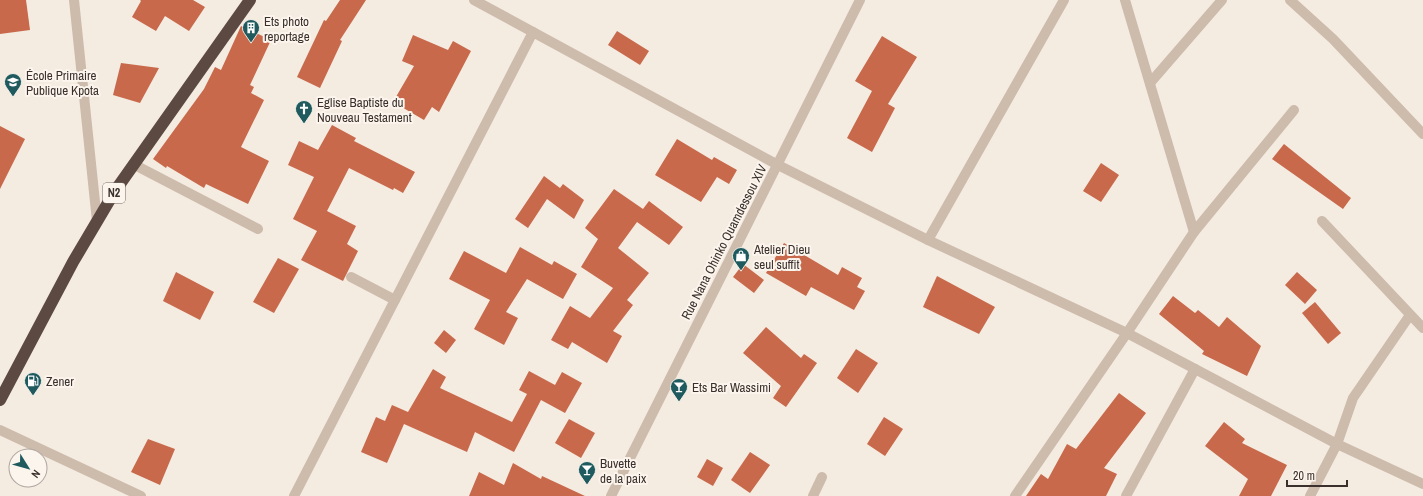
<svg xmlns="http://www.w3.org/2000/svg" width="1423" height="496" font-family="'Archivo Narrow',sans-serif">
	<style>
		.building { fill: #c8694b }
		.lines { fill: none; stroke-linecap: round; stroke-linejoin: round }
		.minor { stroke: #cdbbac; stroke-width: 10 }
		.highway { stroke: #5c4a42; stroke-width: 12 }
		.labels { text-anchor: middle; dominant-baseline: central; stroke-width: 4; stroke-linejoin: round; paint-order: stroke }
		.shield { fill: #fbf5ee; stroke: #756b66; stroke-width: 1 }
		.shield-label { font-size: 12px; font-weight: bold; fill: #3b302b }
		.poi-label { font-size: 13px; fill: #3b302b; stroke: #fbf5ee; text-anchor: start }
		.street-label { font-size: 13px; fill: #3b302b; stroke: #fbf5ee }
	</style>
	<rect width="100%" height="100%" fill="#f4ebe1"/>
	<!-- building -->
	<g class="building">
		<path d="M0 0H26L30 30 0 34Z"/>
		<path d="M140 0H193L205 7 189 31 165 16 156 31 132 17 141 1Z"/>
		<path d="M340 0H366L340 40 342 41 320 88 297 77 324 20 326 21Z"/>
		<path d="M241 26 271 40 250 85 254 87 251 93 264 100 241 147 269 161 248 204 206 184 204 188 167 166 166 168 153 159 204 89 215 67 221 70Z"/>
		<path d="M617 31 649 51 640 65 608 45Z"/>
		<path d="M413 35 448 50 453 41 471 51 439 112 432 107 424 120 393 102 414 66 402 61Z"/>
		<path d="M882 36 917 57 888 104 895 108 872 152 847 138 872 91 855 81Z"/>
		<path d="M121 63 159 68 140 103 113 95Z"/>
		<path d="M332 125 356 138 354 141 415 172 403 193 394 188 393 190 349 168 327 211 356 226 347 244 358 251 343 281 301 260 317 231 293 219 314 177 288 165 299 141 318 150Z"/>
		<path d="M0 126 25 139 0 189Z"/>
		<path d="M677 139 712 160 714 157 737 170 729 184 717 177 701 202 655 175Z"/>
		<path d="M1284 144 1351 198 1343 209 1272 159Z"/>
		<path d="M1101 163 1119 175 1101 202 1083 191Z"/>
		<path d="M544 176 560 188 563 184 584 200 574 219 547 199 528 228 515 219Z"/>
		<path d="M614 189 643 209 649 201 683 227 669 245 637 222 618 248 649 273 627 300 633 305 613 331 622 336 607 363 572 342 568 349 551 340 570 306 590 318 613 288 581 267 598 239 585 228Z"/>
		<path d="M784 243 838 275 842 267 862 278 857 287 865 291 854 310 811 287 806 296 766 273Z"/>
		<path d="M520 247 552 265 554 261 577 274 563 299 527 279 506 312 518 318 504 345 474 329 490 300 449 279 464 251 506 273Z"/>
		<path d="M278 258 299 269 274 313 253 302Z"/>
		<path d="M743 264 764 280 754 293 733 277Z"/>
		<path d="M176 272 214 292 200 320 163 301Z"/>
		<path d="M1297 272 1317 290 1305 304 1285 285Z"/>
		<path d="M937 276 995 307 979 334 923 307Z"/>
		<path d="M1173 296 1195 313 1198 310 1219 327 1227 317 1261 346 1247 376 1202 354 1204 351 1159 314Z"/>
		<path d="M1315 302 1341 333 1328 344 1302 313Z"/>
		<path d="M766 327 801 358 804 354 817 363 786 407 773 398 781 386 743 353Z"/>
		<path d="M444 330 456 340 446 353 434 343Z"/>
		<path d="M856 349 878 363 858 393 837 378Z"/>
		<path d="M433 369 446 377 440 388 512 422 527 394 519 390 529 371 555 385 562 372 582 383 565 413 541 400 514 452 475 432 467 452 404 424 387 463 361 452 376 417 385 421 392 405 408 412Z"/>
		<path d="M1119 393 1146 413 1104 468 1117 474 1106 496H1026L1041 474 1048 479 1067 444 1076 449Z"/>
		<path d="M884 417 903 429 885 456 867 444Z"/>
		<path d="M569 419 595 433 581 458 555 443Z"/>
		<path d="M1224 422 1245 439 1242 443 1287 465 1271 496H1239L1248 479 1205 446Z"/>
		<path d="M148 439 175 449 160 485 131 472Z"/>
		<path d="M750 452 770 465 750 493 731 480Z"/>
		<path d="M707 459 723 468 713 486 697 477Z"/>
		<path d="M513 463 541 479 542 476 585 496H469L479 472 504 485Z"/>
	</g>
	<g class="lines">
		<!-- minor -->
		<g class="minor">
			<path d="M74 0 97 221"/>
			<path d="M474 0 778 165 928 240 1127 333 1337 444 1423 484"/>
			<path d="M1125 0 1194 232"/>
			<path d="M1290 0 1333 39 1423 134"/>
			<path d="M1150 83 1222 0"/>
			<path d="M133 164 258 229"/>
			<path d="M1322 221 1423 328"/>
			<path d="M928 240 1064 0"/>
			<path d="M351 277 395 300"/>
			<path d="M0 430 141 496"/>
			<path d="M294 496 533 32"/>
			<path d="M611 496 860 0"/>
			<path d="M813 496 822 477"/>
			<path d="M1015 496 1127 333 1194 232 1294 110"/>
			<path d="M1126 496 1195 369"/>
			<path d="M1310 496 1337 444 1353 398 1410 315"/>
		</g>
		<!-- highway -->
		<path class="highway" d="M0 400 73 262 115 191 250 0"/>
	</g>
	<!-- icons -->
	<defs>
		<symbol id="building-pin" viewBox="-11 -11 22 30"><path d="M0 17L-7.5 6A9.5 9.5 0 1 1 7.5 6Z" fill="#1f5a5e" stroke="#fbf5ee"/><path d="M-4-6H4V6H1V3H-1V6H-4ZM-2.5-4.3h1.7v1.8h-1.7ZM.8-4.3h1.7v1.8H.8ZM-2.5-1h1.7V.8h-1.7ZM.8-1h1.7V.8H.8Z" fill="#fff"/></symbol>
		<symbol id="school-pin" viewBox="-11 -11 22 30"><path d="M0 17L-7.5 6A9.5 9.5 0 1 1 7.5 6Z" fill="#1f5a5e" stroke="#fbf5ee"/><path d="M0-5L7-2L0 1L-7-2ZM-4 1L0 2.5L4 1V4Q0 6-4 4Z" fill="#fff"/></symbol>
		<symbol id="church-pin" viewBox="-11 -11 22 30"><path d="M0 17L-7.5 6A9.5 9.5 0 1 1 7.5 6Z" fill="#1f5a5e" stroke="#fbf5ee"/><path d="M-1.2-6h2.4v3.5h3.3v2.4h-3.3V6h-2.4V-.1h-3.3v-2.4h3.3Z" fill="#fff"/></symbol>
		<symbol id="shop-pin" viewBox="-11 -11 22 30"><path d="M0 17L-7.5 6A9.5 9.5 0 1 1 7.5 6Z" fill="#1f5a5e" stroke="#fbf5ee"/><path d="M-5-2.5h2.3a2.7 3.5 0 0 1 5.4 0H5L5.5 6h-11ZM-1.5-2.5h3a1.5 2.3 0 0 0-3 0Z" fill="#fff"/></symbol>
		<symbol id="fuel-pin" viewBox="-11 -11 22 30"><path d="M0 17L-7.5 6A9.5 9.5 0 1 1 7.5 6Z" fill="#1f5a5e" stroke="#fbf5ee"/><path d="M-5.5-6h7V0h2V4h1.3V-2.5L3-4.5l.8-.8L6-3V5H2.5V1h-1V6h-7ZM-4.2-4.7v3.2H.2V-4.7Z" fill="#fff"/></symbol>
		<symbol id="bar-pin" viewBox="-11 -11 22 30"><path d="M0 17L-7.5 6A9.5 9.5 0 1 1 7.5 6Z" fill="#1f5a5e" stroke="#fbf5ee"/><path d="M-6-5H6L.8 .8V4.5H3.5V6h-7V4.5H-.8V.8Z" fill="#fff"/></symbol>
	</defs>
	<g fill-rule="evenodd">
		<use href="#building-pin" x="241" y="18" width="20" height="27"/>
		<use href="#school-pin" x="3" y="72" width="20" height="27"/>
		<use href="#church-pin" x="294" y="99" width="20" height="27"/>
		<use href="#shop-pin" x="731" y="246" width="20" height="27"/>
		<use href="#fuel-pin" x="23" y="371" width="20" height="27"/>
		<use href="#bar-pin" x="669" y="377" width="20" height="27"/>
		<use href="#bar-pin" x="577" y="460" width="20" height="27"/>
	</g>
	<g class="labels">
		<!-- shield labels -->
		<rect class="shield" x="103" y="183" width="22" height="20" rx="3"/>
		<g class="shield-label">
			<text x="114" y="193">N2</text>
		</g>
		<!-- poi labels -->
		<g class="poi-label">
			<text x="264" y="21">Ets photo<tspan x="264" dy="15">reportage</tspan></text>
			<text x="26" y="75">École Primaire<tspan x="26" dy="15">Publique Kpota</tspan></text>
			<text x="317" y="102">Eglise Baptiste du<tspan x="317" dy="15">Nouveau Testament</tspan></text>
			<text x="754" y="249">Atelier Dieu<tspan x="754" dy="15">seul suffit</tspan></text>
			<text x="46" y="381">Zener</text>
			<text x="692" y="387">Ets Bar Wassimi</text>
			<text x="600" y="463">Buvette<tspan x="600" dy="15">de la paix</tspan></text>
		</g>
		<!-- street labels -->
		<g class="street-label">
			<text transform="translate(724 242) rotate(-63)">Rue Nana Ohinko Quamdessou XIV</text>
		</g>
	</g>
	<!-- north arrow -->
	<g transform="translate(28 468) rotate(127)"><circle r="19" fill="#fbf5ee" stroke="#aea6a0"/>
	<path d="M0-3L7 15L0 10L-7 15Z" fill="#1f5a5e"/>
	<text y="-6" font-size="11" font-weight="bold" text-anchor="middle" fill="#3b302b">N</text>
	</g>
	<!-- scale -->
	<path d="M1287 480v6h60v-6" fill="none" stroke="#3b302b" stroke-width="2"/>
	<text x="1293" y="480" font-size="12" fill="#3b302b" stroke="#fbf5ee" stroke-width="3" paint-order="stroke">20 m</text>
</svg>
